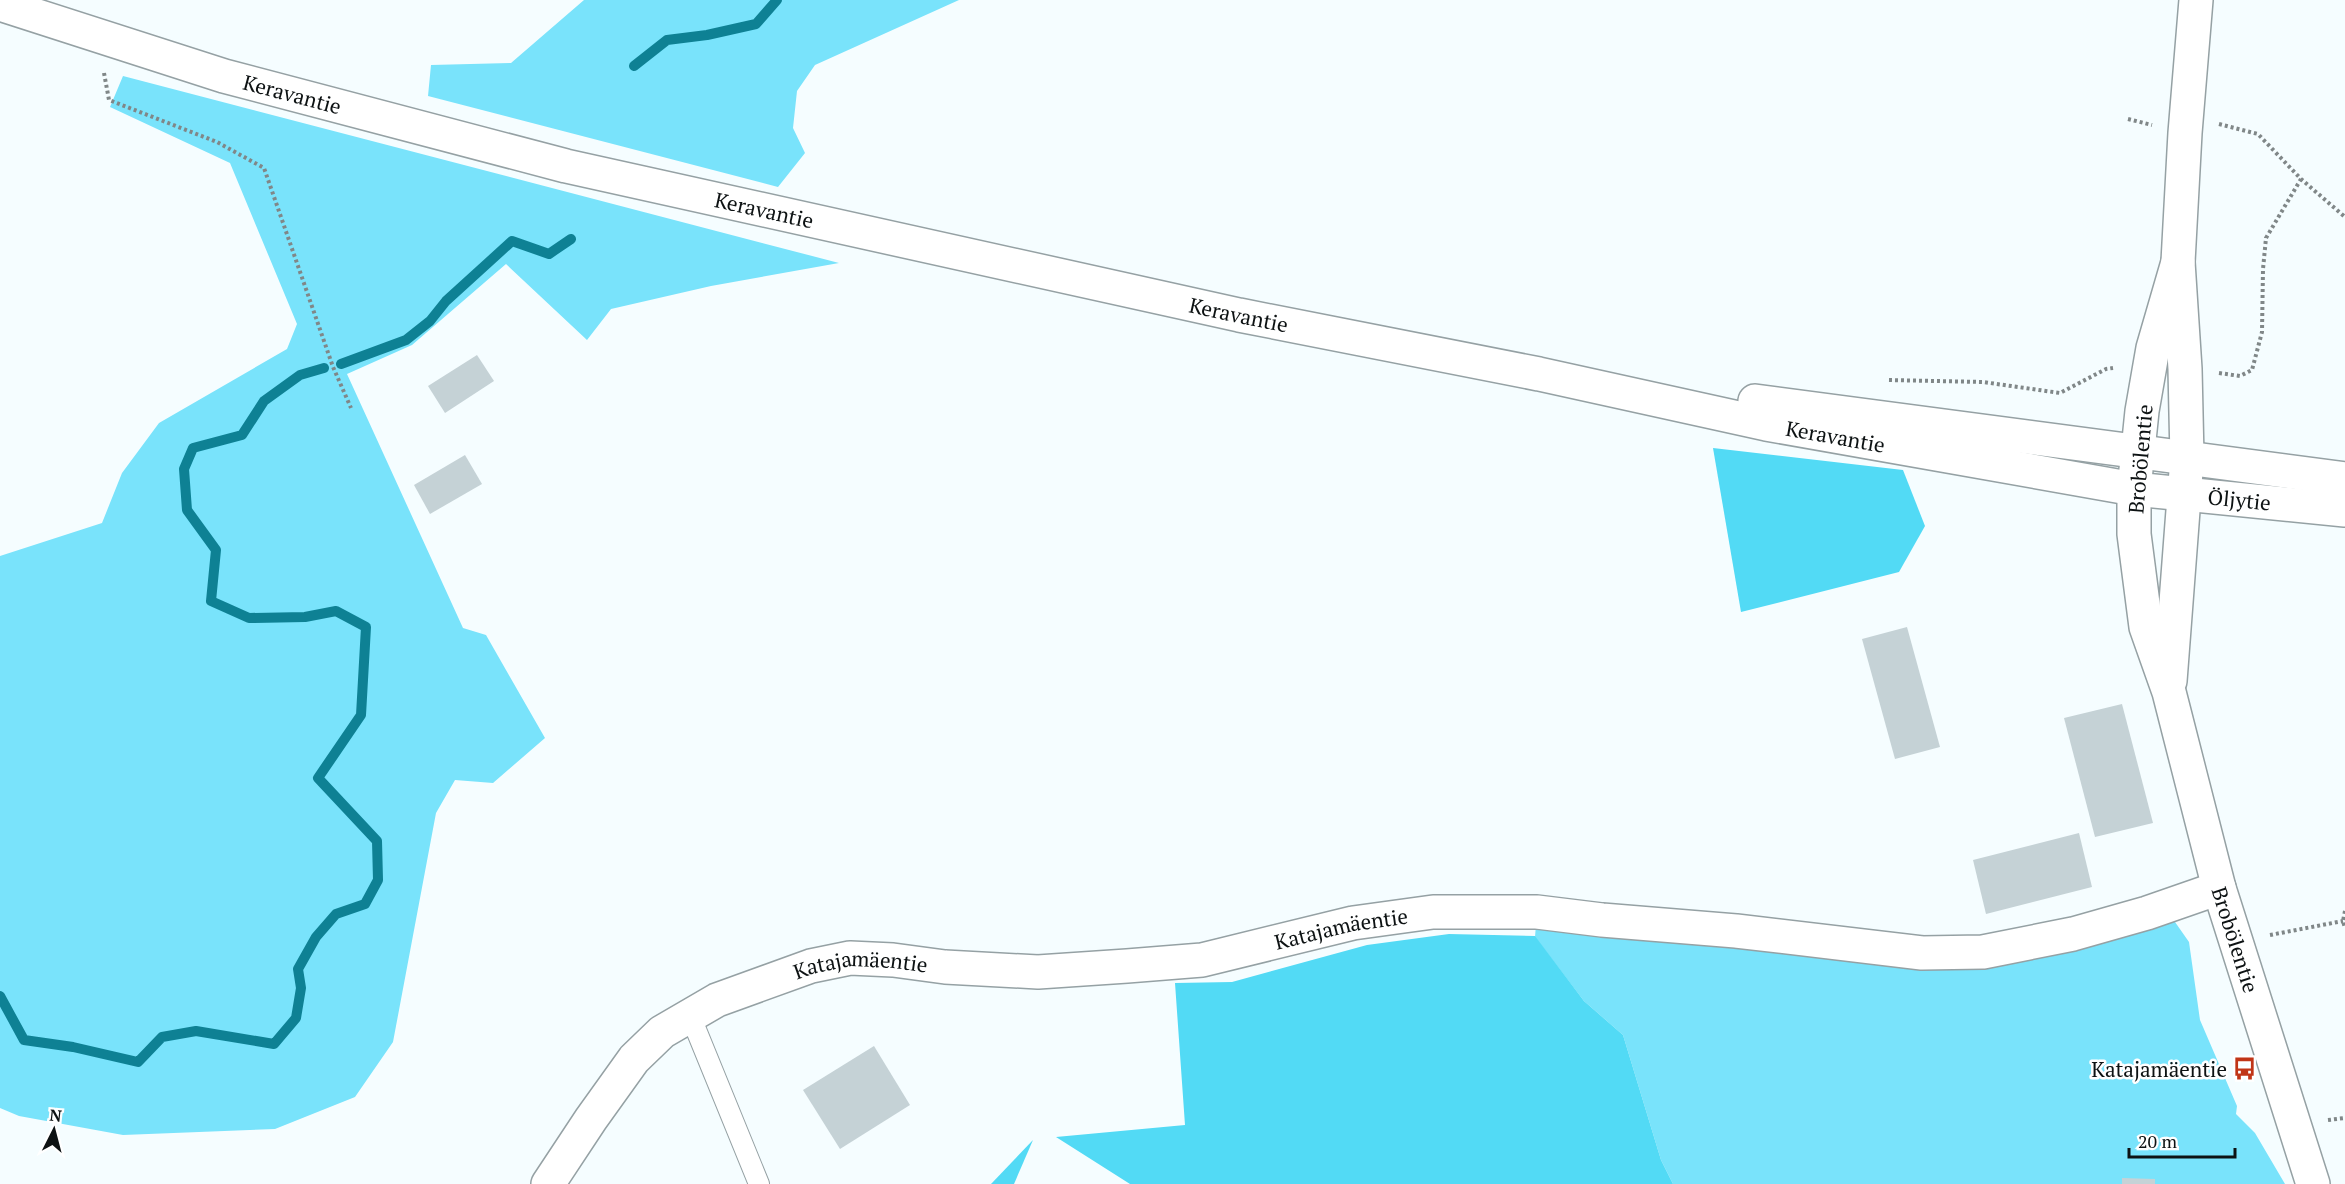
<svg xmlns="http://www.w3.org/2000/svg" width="2345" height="1184" font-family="'PT Serif',serif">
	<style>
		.green { fill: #79e3fb }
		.forest { fill: #52daf5 }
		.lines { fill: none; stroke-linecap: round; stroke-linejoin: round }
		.stream { stroke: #0e8194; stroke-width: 10 }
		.building { fill: #c5d2d6 }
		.lane-casing { stroke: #95a1a4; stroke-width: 22 }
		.street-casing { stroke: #95a1a4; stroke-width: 36 }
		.secondary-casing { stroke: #95a1a4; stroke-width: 36 }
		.path { stroke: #808788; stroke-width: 4; stroke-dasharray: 3 3; stroke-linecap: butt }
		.lane { stroke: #fff; stroke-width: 20 }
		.street { stroke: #fff; stroke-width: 33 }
		.secondary { stroke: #fff; stroke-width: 33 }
		.labels { text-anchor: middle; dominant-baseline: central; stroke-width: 5; stroke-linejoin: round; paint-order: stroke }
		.street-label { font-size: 21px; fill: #0d1213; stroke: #fff }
		.poi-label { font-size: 21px; fill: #0d1213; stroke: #fff; text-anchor: end }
	</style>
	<rect width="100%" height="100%" fill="#f5fdff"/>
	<!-- green -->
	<g class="green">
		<path d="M584 0H959L815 65 797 91 793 128 805 153 778 187 428 96 431 65 511 63Z"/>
		<path d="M123 76 839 263 711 286 611 309 587 340 506 264 412 345 347 374 463 628 486 635 545 738 493 783 455 780 436 813 393 1042 355 1097 275 1129 123 1135 19 1116 0 1108V556L102 523 122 473 159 423 287 349 297 324 230 163 110 107Z"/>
		<path d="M1537 912 1922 953 2147 913 2175 922 2189 942 2200 1020 2237 1106 2236 1114 2255 1133 2285 1184H1673L1661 1160 1623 1035 1584 1001 1535 937Z"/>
	</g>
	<!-- forest -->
	<g class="forest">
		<path d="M1713 448 1903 470 1925 526 1899 572 1741 612Z"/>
		<path d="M1449 934 1535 936 1584 1001 1623 1035 1661 1160 1673 1184H1130L1056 1137 1185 1125 1175 983 1232 982 1367 945Z"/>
		<path d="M1033 1140 1014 1184H991Z"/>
	</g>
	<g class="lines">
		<!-- stream -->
		<g class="stream">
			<path d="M634 66 667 40 707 35 756 24 777 0"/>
			<path d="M341 364 406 340 430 321 446 301 512 241 549 254 571 239"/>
			<path d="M0 996 24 1040 73 1047 138 1062 162 1037 196 1031 274 1044 296 1018 301 988 298 969 316 937 336 914 365 904 378 880 377 841 318 778 361 715 366 627 336 611 305 617 249 618 211 601 216 550 187 510 184 469 193 448 242 435 264 401 300 375 324 368"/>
		</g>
	</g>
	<!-- building -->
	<g class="building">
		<path d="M477 355 494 381 445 413 428 386Z"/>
		<path d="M465 455 482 484 430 514 414 485Z"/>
		<path d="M1907 627 1940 747 1895 759 1862 639Z"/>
		<path d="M2122 704 2153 823 2095 837 2064 718Z"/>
		<path d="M2079 833 2092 887 1986 914 1973 860Z"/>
		<path d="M874 1046 910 1105 840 1149 803 1090Z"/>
		<path d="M2122 1178 2155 1179V1184H2122Z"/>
	</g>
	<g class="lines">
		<defs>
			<path id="lane" d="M690 1015 759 1184"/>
			<g id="street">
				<path id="s1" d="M548 1184 591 1119 634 1059 662 1032 717 1000 811 966 850 958 893 960 945 967 1038 972 1127 966 1202 960 1353 923 1433 912H1537L1602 920 1736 931 1922 953 1983 952 2073 934 2147 913 2219 888"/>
			</g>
			<g id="secondary">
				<path id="s2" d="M0 4 224 76 566 166 1239 315 1539 374 1766 424 2134 489 2345 510"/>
				<path id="s3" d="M2178 262 2153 348 2142 411 2134 489V534L2146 627 2169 692 2219 888 2313 1184"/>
				<path d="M1755 401 2345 479"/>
				<path d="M2170 681 2187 458 2185 369 2178 262 2185 133 2196 0"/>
			</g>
		</defs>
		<!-- lane casing -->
		<use href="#lane" class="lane-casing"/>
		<!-- street casing -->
		<use href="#street" class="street-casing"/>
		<!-- secondary casing -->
		<use href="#secondary" class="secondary-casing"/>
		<!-- path -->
		<g class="path">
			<path d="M104 73 109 100 217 142 264 168 333 367 351 408"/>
			<path d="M2128 119 2152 125"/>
			<path d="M2219 124 2258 134 2301 179 2345 217"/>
			<path d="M2219 373 2240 376 2252 370 2262 332 2263 269 2266 238 2301 179"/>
			<path d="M1889 380 1983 382 2060 393 2106 369 2113 368"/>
			<path d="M2345 911 2343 921 2345 928"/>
			<path d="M2270 935 2343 921"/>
			<path d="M2328 1120 2345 1118"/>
		</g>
		<!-- lane -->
		<use href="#lane" class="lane"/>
		<!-- street -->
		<use href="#street" class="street"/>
		<!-- secondary -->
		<use href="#secondary" class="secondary"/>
	</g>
	<!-- icons -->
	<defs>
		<symbol id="bus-bare" viewBox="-9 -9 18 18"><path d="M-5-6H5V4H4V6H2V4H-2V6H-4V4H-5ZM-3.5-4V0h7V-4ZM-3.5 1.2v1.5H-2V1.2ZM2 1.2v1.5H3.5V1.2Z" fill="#c03517" stroke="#fff" stroke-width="2.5" paint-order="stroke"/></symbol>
	</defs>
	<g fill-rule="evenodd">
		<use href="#bus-bare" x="2228" y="1052" width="33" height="33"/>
	</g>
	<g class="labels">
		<!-- street labels -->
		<g class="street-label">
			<text stroke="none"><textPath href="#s2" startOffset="306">Keravantie</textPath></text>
			<text stroke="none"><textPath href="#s2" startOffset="792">Keravantie</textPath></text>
			<text stroke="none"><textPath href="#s2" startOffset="1278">Keravantie</textPath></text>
			<text stroke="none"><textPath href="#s2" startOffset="1887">Keravantie</textPath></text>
			<text transform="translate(2140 459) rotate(-85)">Brobölentie</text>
			<text stroke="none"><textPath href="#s2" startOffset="2296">Öljytie</textPath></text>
			<text stroke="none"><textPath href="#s1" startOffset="890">Katajamäentie</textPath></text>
			<text stroke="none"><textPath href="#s3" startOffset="696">Brobölentie</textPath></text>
			<text stroke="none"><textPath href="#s1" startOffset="404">Katajamäentie</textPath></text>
		</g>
		<!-- poi labels -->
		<g class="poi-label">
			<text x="2227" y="1069">Katajamäentie</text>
		</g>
	</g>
	<!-- north arrow -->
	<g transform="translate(54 1130) rotate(6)" stroke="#ffffff" stroke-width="4.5" paint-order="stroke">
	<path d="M0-4.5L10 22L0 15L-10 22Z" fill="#0d1213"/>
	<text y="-9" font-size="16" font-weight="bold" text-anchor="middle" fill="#0d1213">N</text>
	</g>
	<!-- scale -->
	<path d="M2129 1148v9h106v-9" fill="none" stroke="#0d1213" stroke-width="3"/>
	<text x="2138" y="1148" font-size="18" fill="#0d1213" stroke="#ffffff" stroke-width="4.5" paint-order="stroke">20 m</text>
</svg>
